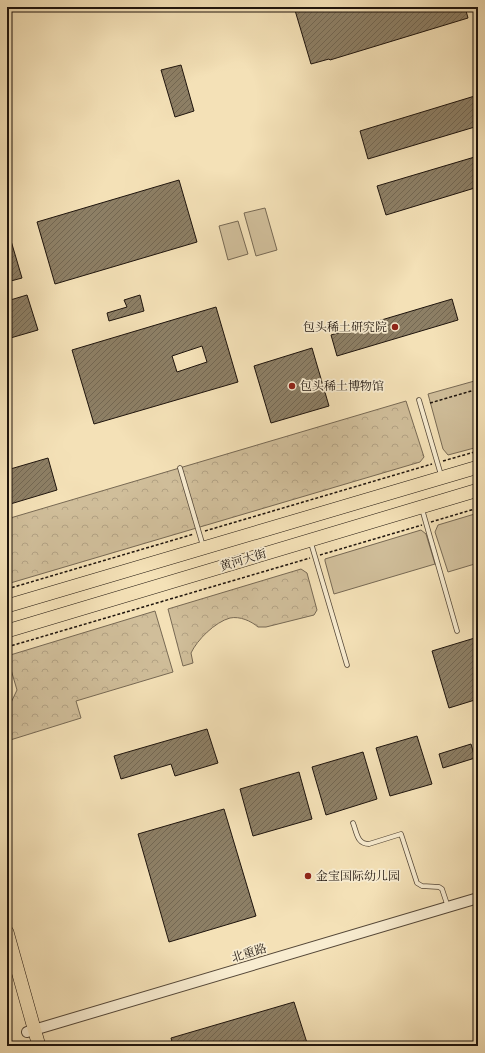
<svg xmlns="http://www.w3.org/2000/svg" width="485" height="1053" font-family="'IM FELL Great Primer','Noto Serif SC',serif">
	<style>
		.forest { fill: url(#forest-crowns); stroke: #776954 }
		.green { fill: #d0be9a; stroke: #776954 }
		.building { fill: url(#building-hatch); stroke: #1e140d; fill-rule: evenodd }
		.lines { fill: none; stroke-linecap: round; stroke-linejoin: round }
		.service-casing { stroke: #544738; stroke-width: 5.5 }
		.tertiary-casing { stroke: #544738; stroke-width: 12 }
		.primary-casing { stroke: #1e140d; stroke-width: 14 }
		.path { stroke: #1e140d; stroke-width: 1.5; stroke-dasharray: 3 2; stroke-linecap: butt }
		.service { stroke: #f8ecd0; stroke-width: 4 }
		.tertiary { stroke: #f8ecd0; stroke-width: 10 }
		.primary { stroke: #f4e1b7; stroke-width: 13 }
		.poi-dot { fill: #8f2418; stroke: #f8ecd0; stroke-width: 1.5 }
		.labels { text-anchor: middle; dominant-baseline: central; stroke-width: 3.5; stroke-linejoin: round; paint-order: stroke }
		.poi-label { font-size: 12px; fill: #1e140d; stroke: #f8ecd0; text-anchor: start }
		.street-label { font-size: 12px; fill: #1e140d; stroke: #f8ecd0 }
	</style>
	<defs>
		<pattern id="forest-crowns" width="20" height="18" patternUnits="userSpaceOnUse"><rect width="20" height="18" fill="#d0be9a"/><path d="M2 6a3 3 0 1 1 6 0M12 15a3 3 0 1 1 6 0" fill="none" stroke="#b2a284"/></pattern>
		<pattern id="building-hatch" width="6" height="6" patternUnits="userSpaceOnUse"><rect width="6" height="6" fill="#8d7f65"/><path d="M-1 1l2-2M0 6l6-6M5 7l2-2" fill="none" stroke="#736752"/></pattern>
	</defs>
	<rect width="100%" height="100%" fill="#f4e1b7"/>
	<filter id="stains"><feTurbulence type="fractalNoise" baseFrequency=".005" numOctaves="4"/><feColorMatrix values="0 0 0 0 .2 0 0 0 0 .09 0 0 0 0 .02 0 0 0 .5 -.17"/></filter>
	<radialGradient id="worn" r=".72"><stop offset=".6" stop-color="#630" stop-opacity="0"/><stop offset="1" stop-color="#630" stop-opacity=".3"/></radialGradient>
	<!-- forest -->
	<g class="forest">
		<path d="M406 401 424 457 420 462 7 584V519Z"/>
		<path d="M301 569 307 573 317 610 314 615 266 627H258C251 621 240 616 230 618 215 622 197 640 191 653L193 663 183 666 168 609Z"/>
		<path d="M155 611 173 672 76 701 81 718 7 741V711L17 690 7 656Z"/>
	</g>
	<!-- green -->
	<g class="green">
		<path d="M265 208 277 250 256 256 244 213Z"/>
		<path d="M238 221 248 254 228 260 219 226Z"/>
		<path d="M478 380V447L448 455 443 449 428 394Z"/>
		<path d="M478 513V563L448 572 435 532 438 525Z"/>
		<path d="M421 530 426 534 435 564 334 594 325 561V559Z"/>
	</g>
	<!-- building -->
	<g class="building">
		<path d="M294 7H465L468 18 330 60 329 59 311 64Z"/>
		<path d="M181 65 194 111 175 117 161 70Z"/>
		<path d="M478 95V126L368 159 360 131Z"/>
		<path d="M478 156V187L386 215 377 186Z"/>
		<path d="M179 180 197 242 55 284 37 222Z"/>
		<path d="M7 234H9L22 278 7 282Z"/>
		<path d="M27 295 38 330 7 339V301Z"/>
		<path d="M140 295 144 311 109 321 107 313 127 307 124 300Z"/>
		<path d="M452 299 458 320 337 356 331 335Z"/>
		<path d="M216 307 238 382 94 424 72 350ZM202 346 207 362 177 372 172 356Z"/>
		<path d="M312 348 329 406 271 423 254 366Z"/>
		<path d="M48 458 57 490 7 505V470Z"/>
		<path d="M478 637V699L449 708 432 651Z"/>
		<path d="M207 729 218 763 175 776 171 764 121 779 114 756Z"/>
		<path d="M417 736 432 784 390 796 376 748Z"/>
		<path d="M471 744 475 758 443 768 439 754Z"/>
		<path d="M363 752 377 799 326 815 312 767Z"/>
		<path d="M299 772 312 819 253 836 240 789Z"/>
		<path d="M224 809 256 916 169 942 138 834Z"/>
		<path d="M294 1002 308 1046H173L171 1038Z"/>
	</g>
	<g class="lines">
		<defs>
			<g id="service">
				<path d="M419 400 441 475"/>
				<path d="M180 468 203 546"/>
				<path d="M422 509 457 631"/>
				<path d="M311 543 347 665"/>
				<path d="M353 823C357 833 357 844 369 844L401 834 417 883 422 886 439 887 442 889 448 907"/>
			</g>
			<g id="tertiary">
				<path d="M7 965 15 963"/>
				<path d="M27 1032 478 898"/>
			</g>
			<g id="primary">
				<path d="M7 606 478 467"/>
				<path d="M7 631 478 490"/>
				<path d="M7 932 39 1046"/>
			</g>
		</defs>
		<!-- service casing -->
		<use href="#service" class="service-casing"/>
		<!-- tertiary casing -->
		<use href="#tertiary" class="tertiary-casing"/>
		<!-- primary casing -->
		<use href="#primary" class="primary-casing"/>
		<!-- path -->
		<g class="path">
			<path d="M430 403 478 389"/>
			<path d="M443 461 478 451"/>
			<path d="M431 522 478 508"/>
			<path d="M205 531 432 464"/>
			<path d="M320 555 422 525"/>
			<path d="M7 589 194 534"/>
			<path d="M7 647 310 558"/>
		</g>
		<!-- service -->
		<use href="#service" class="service"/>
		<!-- tertiary -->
		<use href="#tertiary" class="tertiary"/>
		<!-- primary -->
		<use href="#primary" class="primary"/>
	</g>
	<!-- markers -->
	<g class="poi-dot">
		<circle cx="395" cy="327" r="4"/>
		<circle cx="292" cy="386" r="4"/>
		<circle cx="308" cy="876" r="4"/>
	</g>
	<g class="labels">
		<!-- poi labels -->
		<g class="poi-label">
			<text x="387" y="327" text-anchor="end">包头稀土研究院</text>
			<text x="300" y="386">包头稀土博物馆</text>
			<text x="316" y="876">金宝国际幼儿园</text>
		</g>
		<!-- street labels -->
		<g class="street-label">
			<text transform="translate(243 560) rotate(-17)">黄河大街</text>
			<text transform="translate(249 953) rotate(-17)">北重路</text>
		</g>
	</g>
	<!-- margin -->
	<rect width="485" height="1053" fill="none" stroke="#f4e1b7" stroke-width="24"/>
	<rect x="8" y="8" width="469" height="1037" fill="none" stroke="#1e140d" stroke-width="2"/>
	<rect x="12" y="12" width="461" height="1029" fill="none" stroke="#1e140d"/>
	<rect width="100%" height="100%" filter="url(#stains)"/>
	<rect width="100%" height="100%" fill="url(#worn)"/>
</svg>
